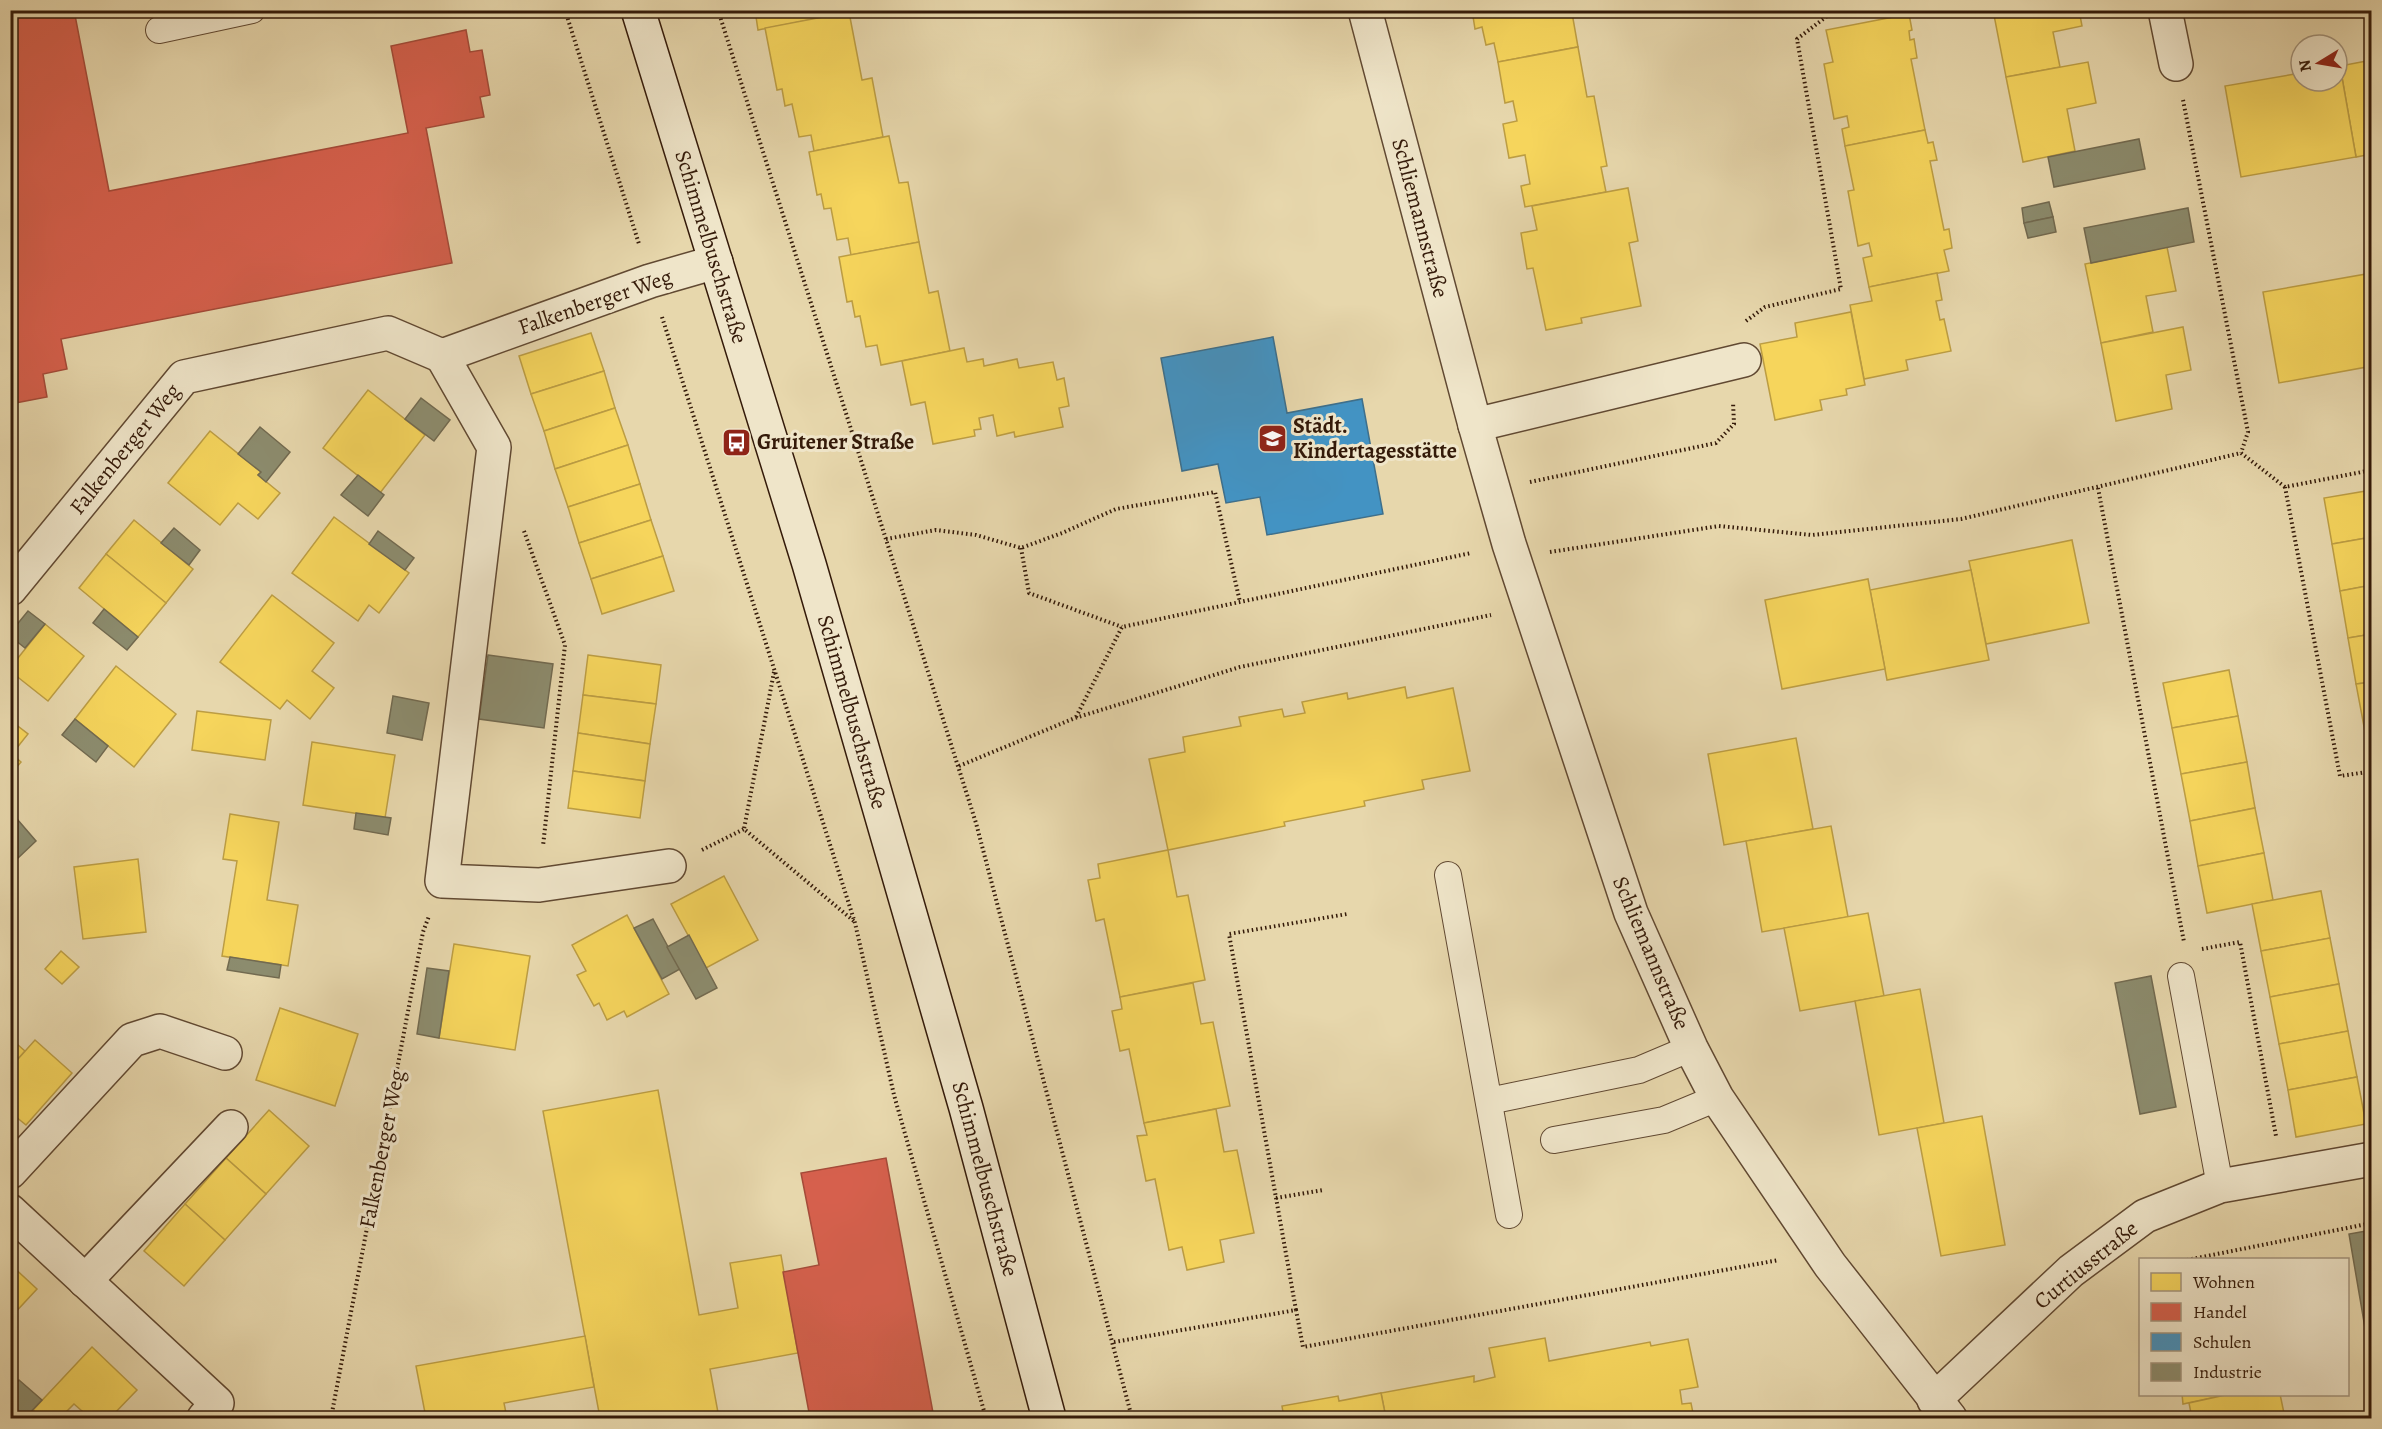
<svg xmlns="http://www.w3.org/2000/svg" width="2382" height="1429" font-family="Alegreya,serif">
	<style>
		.homes { fill: #f6d55c; stroke: #bc9d43; stroke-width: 1.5 }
		.shops { fill: #d6604d; stroke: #a54b39; stroke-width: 1.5 }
		.schools { fill: #4393c3; stroke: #3e6f8b; stroke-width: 1.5 }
		.industry { fill: #8c8c6e; stroke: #726a50; stroke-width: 1.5 }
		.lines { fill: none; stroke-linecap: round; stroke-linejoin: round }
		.service-casing { stroke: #614932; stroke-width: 28 }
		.minor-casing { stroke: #614932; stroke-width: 36 }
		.secondary-casing { stroke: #341a09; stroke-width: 36 }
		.path { stroke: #341a09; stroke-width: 4; stroke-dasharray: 1.5 3; stroke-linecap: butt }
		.service { stroke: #efe5c9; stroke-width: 26 }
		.minor { stroke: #efe5c9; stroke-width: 33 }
		.secondary { stroke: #efe5c9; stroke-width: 33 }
		.labels { text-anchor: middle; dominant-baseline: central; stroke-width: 6; stroke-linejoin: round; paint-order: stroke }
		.street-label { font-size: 22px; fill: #341a09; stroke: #efe5c9 }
		.poi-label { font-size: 22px; font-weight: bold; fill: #341a09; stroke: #efe5c9; text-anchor: start }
	</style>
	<rect width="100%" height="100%" fill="#e7d7ac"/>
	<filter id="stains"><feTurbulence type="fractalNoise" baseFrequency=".00333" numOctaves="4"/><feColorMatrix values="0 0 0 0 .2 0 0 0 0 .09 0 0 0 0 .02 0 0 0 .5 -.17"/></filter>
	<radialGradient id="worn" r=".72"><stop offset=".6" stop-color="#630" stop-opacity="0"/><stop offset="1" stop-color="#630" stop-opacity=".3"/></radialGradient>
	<!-- homes -->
	<g class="homes">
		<path d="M755 10H848L849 12 758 30Z"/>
		<path d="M1472 10H1581L1572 13 1578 47 1498 62 1494 43 1486 45 1482 27 1475 29Z"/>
		<path d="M1993 10H2079L2082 26 2053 32 2060 67 2006 77Z"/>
		<path d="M849 12 862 80 872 78 883 137 814 151 811 135 799 137 792 104 785 106 782 89 777 90 765 28Z"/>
		<path d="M1909 14 1912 30 1909 31 1910 40 1914 39 1917 58 1911 59 1925 130 1845 146 1842 129 1849 127 1847 116 1834 119 1824 64 1833 62 1826 30Z"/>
		<path d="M1578 47 1587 97 1594 96 1607 166 1601 167 1606 192 1525 207 1521 186 1530 184 1525 155 1509 158 1503 124 1517 121 1513 101 1505 103 1498 62Z"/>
		<path d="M2372 60V154L2356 157 2340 66Z"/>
		<path d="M2088 62 2096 103 2067 109 2075 151 2023 162 2006 77Z"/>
		<path d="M2337 66H2340L2356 157 2241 177 2225 86 2301 73V81H2337Z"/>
		<path d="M1925 130 1928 143 1933 142 1937 160 1930 161 1944 230 1949 229 1952 248 1944 250 1949 271 1869 287 1863 258 1872 256 1869 243 1858 246 1848 191 1854 190 1845 146Z"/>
		<path d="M889 136 899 183 908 182 919 242 851 255 848 238 837 240 831 208 824 209 821 194 817 195 809 152Z"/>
		<path d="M1628 188 1638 241 1629 243 1641 306 1581 318 1582 323 1546 330 1533 268 1527 269 1521 233 1537 230 1532 206Z"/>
		<path d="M919 242 929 293 938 291 950 351 881 365 877 345 866 347 860 316 855 317 852 301 847 302 839 257Z"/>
		<path d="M2167 247 2176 291 2146 296 2153 332 2101 343 2085 264Z"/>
		<path d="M1937 273 1942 300 1936 301 1940 320 1944 319 1951 351 1906 360 1908 370 1864 379 1850 305 1872 301 1869 287Z"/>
		<path d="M2372 273V366L2279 383 2263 292Z"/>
		<path d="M1851 312 1865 385 1846 389 1847 395 1820 400 1822 410 1775 420 1760 344 1797 337 1795 323Z"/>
		<path d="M2183 327 2191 370 2166 375 2172 409 2116 421 2101 343Z"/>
		<path d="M591 333 604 371 531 394 519 356Z"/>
		<path d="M964 348 967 362 983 359 984 366 1017 359 1019 368 1053 362 1057 380 1064 378 1069 406 1059 408 1063 427 1015 437 1014 432 997 436 993 415 979 418 981 429 974 430 975 436 933 444 925 402 911 405 902 361Z"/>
		<path d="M604 371 615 408 544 431 531 394Z"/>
		<path d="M368 390 425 435 380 493 323 448Z"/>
		<path d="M615 408 628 445 555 469 544 431Z"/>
		<path d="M210 431 261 472 258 475 280 493 258 519 238 503 220 525 168 483Z"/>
		<path d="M628 445 640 484 568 507 555 469Z"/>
		<path d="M640 484 651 520 579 543 568 507Z"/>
		<path d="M2372 490V537L2332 544 2324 498Z"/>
		<path d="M334 517 409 573 379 613 369 605 358 621 292 573Z"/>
		<path d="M134 520 193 569 166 603 106 554Z"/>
		<path d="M651 520 663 556 591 579 579 543Z"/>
		<path d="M2372 537V585L2340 591 2332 544Z"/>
		<path d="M2072 540 2089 623 1986 644 1969 561Z"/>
		<path d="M106 554 166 603 138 637 79 588Z"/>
		<path d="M663 556 674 591 602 614 591 579Z"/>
		<path d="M1971 570 1989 660 1887 680 1870 590Z"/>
		<path d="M1868 579 1885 669 1782 689 1765 600Z"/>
		<path d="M2372 585V634L2348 638 2340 591Z"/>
		<path d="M272 595 334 643 312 671 334 688 310 719 287 700 280 709 220 662Z"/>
		<path d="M45 624 84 656 48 701 10 671V668Z"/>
		<path d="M2372 634V682L2356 684 2348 638Z"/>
		<path d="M588 655 661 665 656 704 583 695Z"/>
		<path d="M116 666 176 714 134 767 75 719Z"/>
		<path d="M2229 670 2238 716 2172 728 2163 683Z"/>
		<path d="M2372 682V731L2365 732 2356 684Z"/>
		<path d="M1405 687 1407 698 1453 688 1470 771 1422 780 1424 789 1364 801 1365 806 1284 822 1285 826 1168 850 1149 759 1185 752 1183 737 1241 726 1239 717 1282 709 1284 717 1305 713 1302 702 1347 693 1348 699Z"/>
		<path d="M583 695 656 704 650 744 578 733Z"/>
		<path d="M197 711 271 720 265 760 192 750Z"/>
		<path d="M2238 716 2247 762 2181 774 2172 728Z"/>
		<path d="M10 720 28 734 12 754 21 762 10 775Z"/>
		<path d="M578 733 650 744 645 781 573 771Z"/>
		<path d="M1796 738 1813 829 1724 845 1708 754Z"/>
		<path d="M312 742 395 755 385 818 303 805Z"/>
		<path d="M2247 762 2255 808 2190 821 2181 774Z"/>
		<path d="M573 771 645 781 640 818 568 808Z"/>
		<path d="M2255 808 2264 853 2198 866 2190 821Z"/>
		<path d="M230 814 279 822 267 900 298 905 288 966 222 956 237 861 223 859Z"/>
		<path d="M1831 826 1848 917 1762 932 1746 841Z"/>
		<path d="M1168 850 1177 897 1188 895 1205 980 1120 997 1104 919 1096 921 1088 880 1100 878 1098 864Z"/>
		<path d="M2264 853 2273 900 2207 913 2198 866Z"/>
		<path d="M138 859 146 932 83 939 74 867Z"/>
		<path d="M724 876 758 940 706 968 671 904Z"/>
		<path d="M2321 891 2330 938 2261 951 2252 904Z"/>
		<path d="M1868 913 1884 996 1800 1011 1784 928Z"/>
		<path d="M627 915 669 994 627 1017 624 1011 607 1020 599 1003 594 1006 577 975 586 971 572 945Z"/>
		<path d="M2330 938 2339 984 2270 997 2261 951Z"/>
		<path d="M454 944 530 956 515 1050 439 1038Z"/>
		<path d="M61 951 79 967 62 984 45 969Z"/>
		<path d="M1193 983 1201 1024 1213 1022 1230 1106 1144 1123 1129 1049 1120 1051 1112 1011 1122 1009 1120 997Z"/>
		<path d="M2339 984 2348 1031 2279 1044 2270 997Z"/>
		<path d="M1920 989 1944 1123 1879 1135 1855 1001Z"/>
		<path d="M280 1008 358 1034 335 1106 256 1080Z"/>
		<path d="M2348 1031 2357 1077 2288 1090 2279 1044Z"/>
		<path d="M10 1038 25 1051 10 1068Z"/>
		<path d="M35 1040 72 1073 26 1125 10 1112V1068Z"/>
		<path d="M2357 1077 2366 1124 2296 1137 2288 1090Z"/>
		<path d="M658 1090 699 1315 738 1308 730 1263 781 1255 798 1353 710 1369 719 1418H600L543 1111Z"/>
		<path d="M1216 1109 1224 1152 1237 1150 1254 1233 1220 1240 1224 1262 1187 1270 1182 1247 1169 1250 1155 1179 1146 1181 1137 1136 1147 1135 1144 1123Z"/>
		<path d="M269 1110 309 1146 266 1194 226 1158Z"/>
		<path d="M1982 1116 2005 1245 1941 1256 1917 1128Z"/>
		<path d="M226 1158 266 1194 225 1240 185 1204Z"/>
		<path d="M185 1204 225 1240 184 1286 144 1251Z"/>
		<path d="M10 1264 37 1289 10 1318Z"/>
		<path d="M585 1336 594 1387 504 1403 507 1418H423H426L416 1366Z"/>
		<path d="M1545 1338 1549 1361 1650 1342 1651 1346 1688 1339 1698 1387 1680 1390 1682 1404 1691 1403 1694 1418H1386L1381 1393 1474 1376V1382L1495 1377 1489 1348Z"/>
		<path d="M92 1347 137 1390 110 1418H90L74 1404 60 1418H42L33 1410Z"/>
		<path d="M1381 1393 1386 1418H1284L1282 1406 1338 1396 1339 1401Z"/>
		<path d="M2182 1394H2230L2183 1404Z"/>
		<path d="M2230 1394H2280L2285 1418H2192L2189 1403Z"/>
	</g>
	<!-- shops -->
	<g class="shops">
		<path d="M10 10H74L109 191 408 133 391 46 466 30 470 52 482 50 490 95 480 97 484 117 426 128 452 263 61 339 67 369 43 374 47 397 10 404Z"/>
		<path d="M886 1158 934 1418H810L783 1272 819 1265 801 1173Z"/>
	</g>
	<!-- schools -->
	<path class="schools" d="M1273 337 1287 413 1362 399 1383 514 1267 535 1260 497 1226 503 1218 464 1182 471 1161 358Z"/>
	<!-- industry -->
	<g class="industry">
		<path d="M2139 139 2145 169 2054 187 2048 157Z"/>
		<path d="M2049 202 2053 217 2024 223 2022 208Z"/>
		<path d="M2188 208 2194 242 2091 263 2084 228Z"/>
		<path d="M2053 217 2056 232 2028 238 2024 223Z"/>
		<path d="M421 398 450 420 434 441 405 419Z"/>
		<path d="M260 427 290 452 266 482 258 475 261 472 238 454Z"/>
		<path d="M358 475 384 495 368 516 341 495Z"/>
		<path d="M174 528 200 550 189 565 161 543Z"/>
		<path d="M378 531 414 558 405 570 369 544Z"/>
		<path d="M104 609 138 637 127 650 93 623Z"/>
		<path d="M28 611 45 624 25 648 10 636V633Z"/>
		<path d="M488 655 553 664 544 728 479 719Z"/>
		<path d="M393 696 429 703 422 740 387 733Z"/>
		<path d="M75 719 108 746 96 762 62 735Z"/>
		<path d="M11 812 36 841 17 859 10 852Z"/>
		<path d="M356 813 391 818 388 835 354 829Z"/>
		<path d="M653 919 680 969 662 979 634 928Z"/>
		<path d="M689 935 717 988 696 999 667 947Z"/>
		<path d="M230 957 281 965 279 978 227 970Z"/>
		<path d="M427 968 449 971 439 1038 417 1034Z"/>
		<path d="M2151 976 2176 1107 2140 1114 2115 983Z"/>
		<path d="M2372 1230V1369L2349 1234Z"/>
		<path d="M19 1380 42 1400 25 1418H10V1390Z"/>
	</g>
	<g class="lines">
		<defs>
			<g id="service">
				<path d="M159 30 252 10"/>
				<path d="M1448 875 1509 1215"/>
				<path d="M2181 976 2220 1186"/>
				<path d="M1489 1101 1639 1070 1691 1048"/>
				<path d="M1554 1140 1664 1120 1717 1098"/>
			</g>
			<g id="minor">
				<path d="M1365 10 1475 425 1509 544 1631 913 1691 1048 1717 1098 1830 1265 1950 1418"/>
				<path d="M2165 10 2176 64"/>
				<path d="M442 356 494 447 442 881 539 885 669 866"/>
				<path d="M1475 425 1744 360"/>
				<path d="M10 589 184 377 388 333 442 356 650 281 716 262"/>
				<path d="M10 1172 132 1040 160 1031 225 1053"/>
				<path d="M10 1211 217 1403 204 1418"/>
				<path d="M85 1281 231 1127"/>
				<path d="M1934 1400 2071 1271 2145 1216 2220 1186 2372 1159"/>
			</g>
			<path id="secondary" d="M638 10 809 564 966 1108 1049 1418"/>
		</defs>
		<!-- service casing -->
		<use href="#service" class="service-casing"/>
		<!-- minor casing -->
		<use href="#minor" class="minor-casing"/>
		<!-- secondary casing -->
		<use href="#secondary" class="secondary-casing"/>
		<!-- path -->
		<g class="path">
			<path d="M565 10 639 244"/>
			<path d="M718 10 976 823 1132 1418"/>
			<path d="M2183 100 2248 432 2241 453"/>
			<path d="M662 317 855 923 894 1095 986 1418"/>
			<path d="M1746 321 1765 307 1841 289 1797 39 1835 10"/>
			<path d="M1530 482 1716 443 1734 424 1733 402"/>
			<path d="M2285 487 2340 776 2367 772 2372 795"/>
			<path d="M2098 488 2184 942"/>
			<path d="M524 531 565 645 543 846"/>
			<path d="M886 539 936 530 976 535 1021 548 1062 533 1116 509 1215 492 1240 602"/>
			<path d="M1021 548 1029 593 1122 627"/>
			<path d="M1550 552 1719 526 1812 535 1961 519 2241 453 2285 487 2372 470"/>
			<path d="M774 672 744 829 855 922"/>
			<path d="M1076 717 1122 627 1471 553"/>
			<path d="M959 766 1075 718 1240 667 1491 615"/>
			<path d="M702 850 744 829"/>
			<path d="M2202 949 2240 942 2276 1136"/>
			<path d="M1276 1198 1323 1190"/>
			<path d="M2187 1260 2372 1223"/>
			<path d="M1296 1310 1229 934 1347 914"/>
			<path d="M1114 1342 1296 1310 1303 1347 1779 1260"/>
			<path d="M331 1418 423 932 429 916"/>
		</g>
		<!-- service -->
		<use href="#service" class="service"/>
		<!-- minor -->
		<use href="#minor" class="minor"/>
		<!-- secondary -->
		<use href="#secondary" class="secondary"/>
	</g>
	<!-- icons -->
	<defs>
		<symbol id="school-square" viewBox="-11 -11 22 22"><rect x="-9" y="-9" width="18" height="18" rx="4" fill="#8f2418" stroke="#efe5c9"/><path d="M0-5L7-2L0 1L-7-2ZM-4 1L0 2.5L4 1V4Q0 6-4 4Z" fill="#fff"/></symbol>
		<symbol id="bus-square" viewBox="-11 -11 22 22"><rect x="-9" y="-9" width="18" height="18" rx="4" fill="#8f2418" stroke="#efe5c9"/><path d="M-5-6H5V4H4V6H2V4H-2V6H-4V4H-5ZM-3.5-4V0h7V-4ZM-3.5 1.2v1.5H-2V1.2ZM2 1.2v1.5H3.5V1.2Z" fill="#fff"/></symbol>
	</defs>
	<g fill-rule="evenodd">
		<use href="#school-square" x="1256" y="422" width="33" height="33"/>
		<use href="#bus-square" x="720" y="426" width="33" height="33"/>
	</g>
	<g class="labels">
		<!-- street labels -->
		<g class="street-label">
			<text transform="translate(1420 218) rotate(75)">Schliemannstraße</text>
			<text transform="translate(711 247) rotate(73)">Schimmelbuschstraße</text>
			<text transform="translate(595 302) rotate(-19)">Falkenberger Weg</text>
			<text transform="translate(125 449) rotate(-51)">Falkenberger Weg</text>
			<text transform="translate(852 712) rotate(74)">Schimmelbuschstraße</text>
			<text transform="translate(1651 953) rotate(67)">Schliemannstraße</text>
			<text transform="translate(382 1149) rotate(-79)">Falkenberger Weg</text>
			<text transform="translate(985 1179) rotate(75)">Schimmelbuschstraße</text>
			<text transform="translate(2086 1265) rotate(-39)">Curtiusstraße</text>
		</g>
		<!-- poi labels -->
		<g class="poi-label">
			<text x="1293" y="426">Städt.<tspan x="1293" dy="25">Kindertagesstätte</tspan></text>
			<text x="757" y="442">Gruitener Straße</text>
		</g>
	</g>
	<!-- margin -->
	<rect width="2382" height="1429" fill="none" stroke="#e7d7ac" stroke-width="36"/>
	<rect x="12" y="12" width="2358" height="1405" fill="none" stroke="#341a09" stroke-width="3"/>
	<rect x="18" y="18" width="2346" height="1393" fill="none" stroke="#341a09" stroke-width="1.5"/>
	<!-- legend -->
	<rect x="2139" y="1258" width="210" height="138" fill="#efe5c9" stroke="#a4947c" stroke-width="1.5"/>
	<rect x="2151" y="1273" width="30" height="18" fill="#f6d55c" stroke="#a4947c" stroke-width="1.5"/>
	<text x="2193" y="1288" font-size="18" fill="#341a09">Wohnen</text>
	<rect x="2151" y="1303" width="30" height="18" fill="#d6604d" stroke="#a4947c" stroke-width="1.5"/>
	<text x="2193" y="1318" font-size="18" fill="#341a09">Handel</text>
	<rect x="2151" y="1333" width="30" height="18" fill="#4393c3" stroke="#a4947c" stroke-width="1.5"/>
	<text x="2193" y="1348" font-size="18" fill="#341a09">Schulen</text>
	<rect x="2151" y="1363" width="30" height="18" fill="#8c8c6e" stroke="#a4947c" stroke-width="1.5"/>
	<text x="2193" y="1378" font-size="18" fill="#341a09">Industrie</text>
	<!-- north arrow -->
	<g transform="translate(2319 63) rotate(259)"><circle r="28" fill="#efe5c9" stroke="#a4947c" stroke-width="1.5"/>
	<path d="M0-4.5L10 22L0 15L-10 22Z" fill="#8f2418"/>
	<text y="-9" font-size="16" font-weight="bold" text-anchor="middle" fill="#341a09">N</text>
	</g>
	<rect width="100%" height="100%" filter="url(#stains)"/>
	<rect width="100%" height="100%" fill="url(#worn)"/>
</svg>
